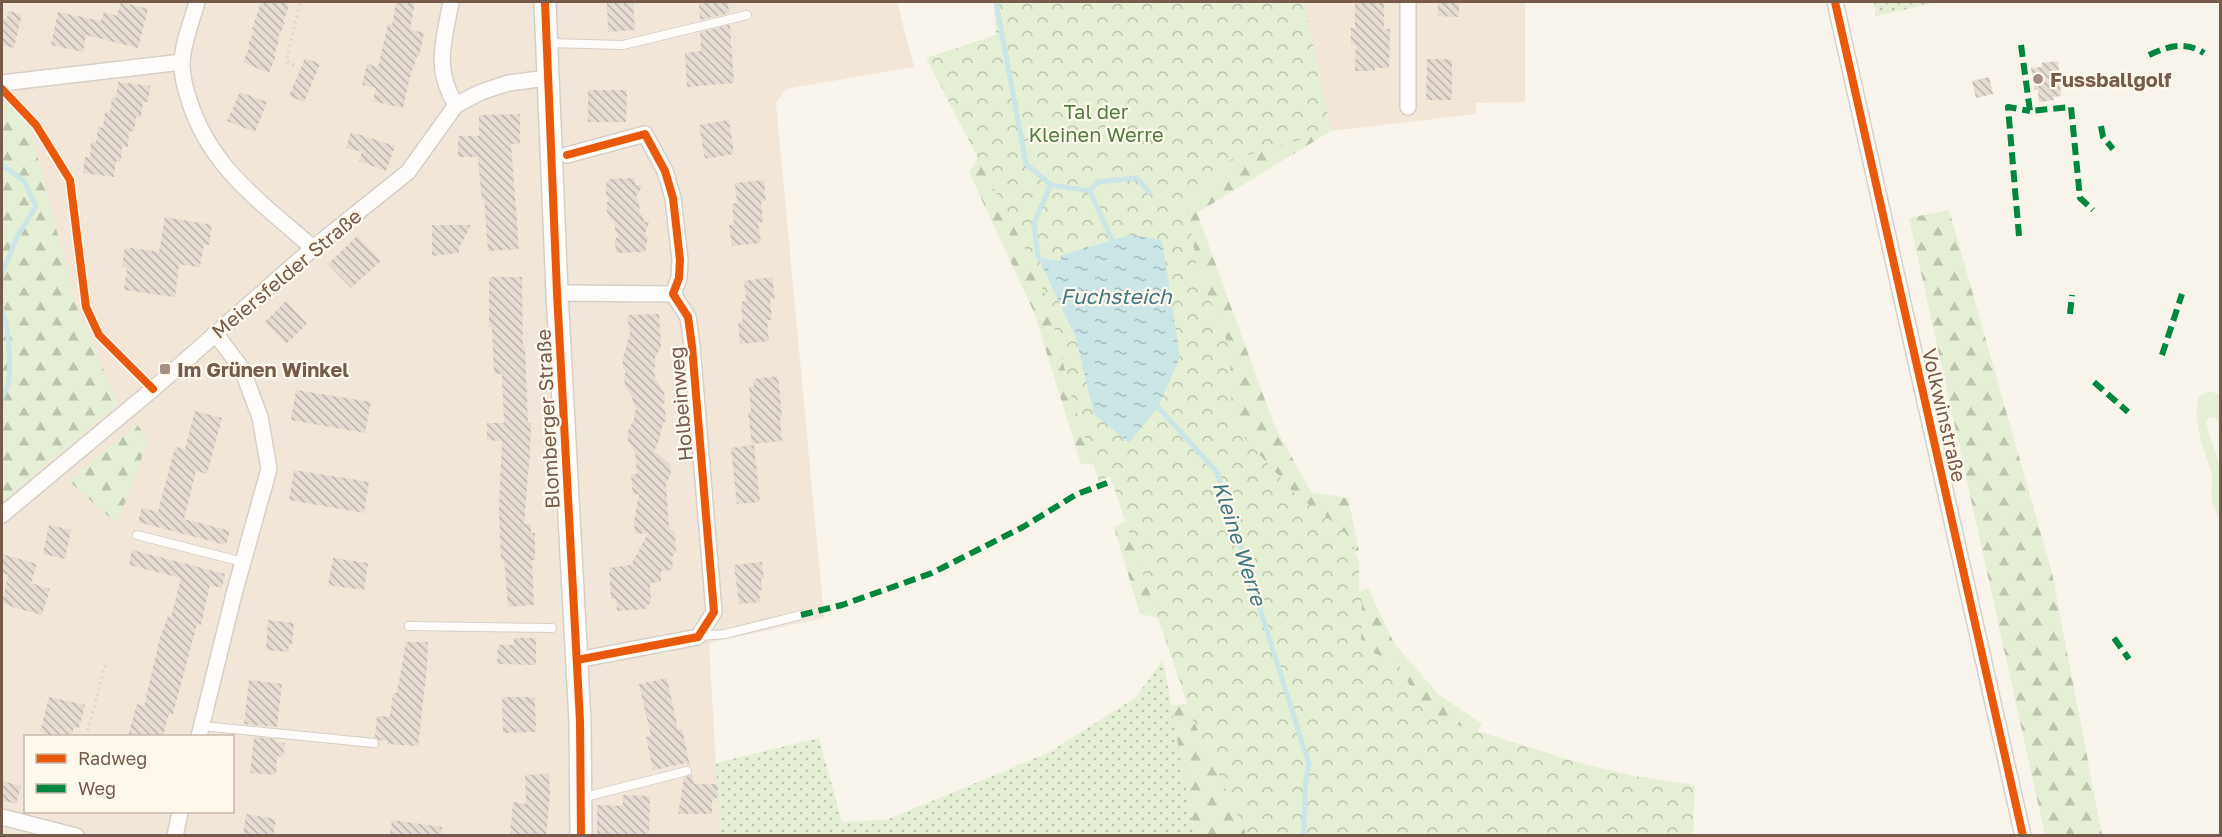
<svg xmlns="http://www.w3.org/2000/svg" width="2222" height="837" font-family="'Golos Text',sans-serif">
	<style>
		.residential { fill: #f1e6d8; fill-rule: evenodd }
		.grass { fill: url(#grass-dots) }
		.forest { fill: url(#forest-firs) }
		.park { fill: url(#park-crowns) }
		.pitch { fill: #e4efd5 }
		.water { fill: url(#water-ripples) }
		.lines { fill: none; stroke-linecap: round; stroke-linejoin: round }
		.stream { stroke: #cce6e8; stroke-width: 5 }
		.building { fill: url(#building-back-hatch) }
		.lane-casing { stroke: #d7d0c9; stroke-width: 10 }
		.street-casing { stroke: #d7d0c9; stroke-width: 18 }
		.secondary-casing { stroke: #d7cfc7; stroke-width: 24 }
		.path { stroke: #dad2cd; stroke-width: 3; stroke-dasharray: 1.5 4.5; stroke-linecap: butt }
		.lane { stroke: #fefdfc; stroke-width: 8 }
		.street { stroke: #fefdfc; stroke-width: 15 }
		.secondary { stroke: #fefdfc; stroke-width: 21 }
		.quiet { stroke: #00873e; stroke-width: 6; stroke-dasharray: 12 6; stroke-linecap: butt }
		.cycleway-casing { stroke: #fff8ec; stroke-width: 11 }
		.cycleway { stroke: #e8590c; stroke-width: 8 }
		.poi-dot { fill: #a49082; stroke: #fff8ec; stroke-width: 2 }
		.labels { text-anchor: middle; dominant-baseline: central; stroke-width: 4.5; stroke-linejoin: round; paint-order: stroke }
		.poi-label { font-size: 20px; font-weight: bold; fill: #775b4a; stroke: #fff8ec; text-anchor: start }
		.park-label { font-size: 20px; fill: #527d41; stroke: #fff8ec }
		.street-label { font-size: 20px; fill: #775b4a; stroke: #fff8ec }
		.water-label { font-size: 21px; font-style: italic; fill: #3f7783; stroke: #fff8ec }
	</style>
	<defs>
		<pattern id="grass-dots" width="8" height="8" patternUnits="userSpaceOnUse" patternTransform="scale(1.5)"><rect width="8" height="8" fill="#e4efd5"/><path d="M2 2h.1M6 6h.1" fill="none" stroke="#bec5af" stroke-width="1.8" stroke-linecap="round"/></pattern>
		<pattern id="forest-firs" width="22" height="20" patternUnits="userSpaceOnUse" patternTransform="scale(1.5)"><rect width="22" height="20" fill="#e4efd5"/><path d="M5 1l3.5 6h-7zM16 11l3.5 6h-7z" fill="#bec5af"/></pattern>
		<pattern id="park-crowns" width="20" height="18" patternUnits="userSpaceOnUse" patternTransform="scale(1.5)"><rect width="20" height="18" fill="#e4efd5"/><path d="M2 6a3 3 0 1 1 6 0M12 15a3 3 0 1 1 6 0" fill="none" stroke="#bec5af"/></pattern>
		<pattern id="water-ripples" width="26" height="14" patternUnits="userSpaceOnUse" patternTransform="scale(1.5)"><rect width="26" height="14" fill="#cce6e8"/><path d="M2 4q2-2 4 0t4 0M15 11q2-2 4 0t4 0" fill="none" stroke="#aabdbe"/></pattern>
		<pattern id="building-back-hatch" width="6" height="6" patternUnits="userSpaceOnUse" patternTransform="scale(1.5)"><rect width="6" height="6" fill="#e4dbd2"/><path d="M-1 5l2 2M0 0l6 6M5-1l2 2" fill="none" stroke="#beb5ac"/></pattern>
	</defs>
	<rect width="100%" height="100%" fill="#f8f3eb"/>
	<!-- residential -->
	<g class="residential">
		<path d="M2 2H897L914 67 786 89 776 103 824 618 709 643 720 835H2V501L118 404 76 305 29 124 2 96ZM26 736H232V812H26Z"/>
		<path d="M1304 2H1525V102L1476 103V114L1331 131Z"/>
	</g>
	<!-- grass -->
	<g class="grass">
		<path d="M1874 2H1938L1876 16Z"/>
		<path d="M1163 660 1195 835H720L716 763 819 738 842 822 886 820 1048 753 1135 698Z"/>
	</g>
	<!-- forest -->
	<g class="forest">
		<path d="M2 96 29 124 76 305 118 404 2 501Z"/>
		<path d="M1331 131 1197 213 1274 425 1311 492 1348 498 1359 551 1285 563 1310 835H1195L1171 706 1210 700 1105 464H1081L1034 312 969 172 989 139Z"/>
		<path d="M1949 210 2052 573 2102 835H2045L1909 218Z"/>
		<path d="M137 424 148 441 117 524 69 481Z"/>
		<path d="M1137 515 1165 619 1140 614 1114 527Z"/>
		<path d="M1368 588 1394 643 1439 695 1482 724 1467 751 1494 835 1356 659 1335 603Z"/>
	</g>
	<!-- park -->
	<path class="park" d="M994 2H1304L1331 131 1230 160 1212 188 1187 204 1197 268 1230 349 1232 424 1299 498 1321 512 1350 537 1359 562V587L1362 604 1361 647 1398 664 1426 715 1580 763 1634 776 1695 785 1693 835H1245V831L1192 718 1110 476 1099 481 1072 398 1047 300 1032 262 926 58 996 35Z"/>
	<!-- pitch -->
	<path class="pitch" d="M2209 391 2220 395V447L2218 421 2214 417H2209L2206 421 2207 427 2220 466V517C2206 502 2214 491 2212 475 2205 450 2191 422 2199 397Z"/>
	<!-- water -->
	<path class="water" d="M1130 235 1162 240 1180 357 1158 407 1129 443 1094 414 1076 338 1038 257 1059 261 1062 255Z"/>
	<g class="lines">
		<!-- stream -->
		<g class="stream">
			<path d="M996 2 1026 164 1051 185 1090 191 1114 244"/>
			<path d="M2 165 24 181 36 206 16 239 2 274"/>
			<path d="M1090 191 1097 182 1137 178 1149 192"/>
			<path d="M1038 257 1034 223 1051 185"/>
			<path d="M2 309C8 326 12 367 8 385 6 389 3 394 2 398"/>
			<path d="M1156 401 1158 407 1217 472 1309 764 1305 786 1304 836"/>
		</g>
	</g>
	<!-- building -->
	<g class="building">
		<path d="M121 2 148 9 138 48 86 35 83 52 51 45 58 12 101 21 104 12 117 16Z"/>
		<path d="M261 2H288L287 5 289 6 283 22 285 23 278 38 280 39 274 55 276 56 269 73 243 62 250 46 248 45 254 30 252 29Z"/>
		<path d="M396 2H415L410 29 424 33 419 56H417L410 77 403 108 373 101 376 88 362 85 367 64 378 67 388 24 392 25Z"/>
		<path d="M607 2H633L635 30 608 32Z"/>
		<path d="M699 2H728L729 13 700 20Z"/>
		<path d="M1355 2H1384V29H1390L1389 68H1375V71H1355L1356 45H1351V28H1355Z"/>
		<path d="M1438 2H1459V17L1438 16Z"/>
		<path d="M8 11 22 14 14 48 2 45V17L7 18Z"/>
		<path d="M730 25 734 83 687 87 685 53 701 51 700 32Z"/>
		<path d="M305 58 320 64 304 102 289 96Z"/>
		<path d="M1427 59H1452V100H1426Z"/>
		<path d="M2058 61 2061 96 2053 97 2054 100 2039 102 2038 90H2034L2031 68 2042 67 2041 63Z"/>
		<path d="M1989 77 1993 94 1976 98 1972 81Z"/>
		<path d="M118 82 150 86 148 102H143L141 117H136L134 132 129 131 128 147 122 146 121 162 116 161 114 177 83 173 85 157H90L91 142 96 143 98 127 103 128 105 112 110 113 112 97 116 98Z"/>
		<path d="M588 90H627L626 122H588Z"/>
		<path d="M240 92 267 102 255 132 227 121Z"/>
		<path d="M520 114V144H511L519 249 488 251 484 197 482 202 478 157H458V136H479V115Z"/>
		<path d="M729 120 734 154 705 159 699 125Z"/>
		<path d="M351 132 395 146 386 171 359 161 362 152 346 148Z"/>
		<path d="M635 178V185H643L636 197 639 201 640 215 643 214 644 222 650 221 645 233 648 238 645 252 616 253 615 240 618 235 615 230V223L607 212V203L609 198 606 194V185L608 179Z"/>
		<path d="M764 180 766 201H761L763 222H758L761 243 732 246 729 225 734 224 732 204 737 203 735 183Z"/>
		<path d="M165 217 212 225 209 245 204 244 200 267 179 264 175 297 124 290 127 268 122 266 125 247 159 252Z"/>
		<path d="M432 225H471L459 248V253L432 256Z"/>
		<path d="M357 236 381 261 351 288 328 264Z"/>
		<path d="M489 277H522L523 347H525L528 423H531L530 452 524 524H531V533H535V560H532L534 605 508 607 504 560H501L499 510 502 441 487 440V423H504L502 374H494L492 327H489Z"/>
		<path d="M772 277 775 299H770L772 320H767L769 341 740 344 738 323 743 322 741 302 746 301 744 281Z"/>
		<path d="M286 301 307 324 286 344 265 322Z"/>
		<path d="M659 314 661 346 655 358 656 365 653 370 656 380 664 392 665 401 662 406 665 410 666 419 660 432V438L654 451 670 464 671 476 666 482 669 528 675 532 676 551 672 557 673 570 661 571V582L650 583 651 602 645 609 617 611 616 599H611L609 568 631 565 648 533 635 534 634 521 639 494 633 495 631 474H637L635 451 628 441V431L634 419 636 408 633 403 632 397 625 386 624 376 626 372 623 367V358L630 334 627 315Z"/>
		<path d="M778 376 782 416 780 417 782 441 752 444 748 412 751 411 749 387 754 386 753 379Z"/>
		<path d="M296 390 371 402 365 433 291 420Z"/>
		<path d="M195 411 222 418 207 474 196 471 184 519 230 531 226 545 138 522 142 508 158 512 175 447 185 449Z"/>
		<path d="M754 445 760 502 737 504 731 448Z"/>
		<path d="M294 470 369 482 364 513 289 500Z"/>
		<path d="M49 525 71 530 65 559 43 554Z"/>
		<path d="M132 550 225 574 222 588 210 585 201 625 197 624 173 714 169 713 163 736H128L137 704 144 706 160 638 168 616 171 617 181 578 129 565Z"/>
		<path d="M2 554 37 564 31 583 50 589 42 615 2 604 8 575 2 573Z"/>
		<path d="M333 558 368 563 364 590 328 585Z"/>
		<path d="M762 562 764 579H761L762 590H759L760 602 739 604 734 565Z"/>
		<path d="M268 620 294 623 292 644H289L288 652 266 650Z"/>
		<path d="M514 638H536V665L497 664 498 645H514Z"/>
		<path d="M406 642H428L427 667 418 746 387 744V741L379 740 375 737 377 716 390 717 393 693H397Z"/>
		<path d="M667 678 678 730 682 729 690 766 686 765 687 763 653 770 646 737 651 736 639 684Z"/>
		<path d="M249 680 282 684 277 727 244 724Z"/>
		<path d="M49 697 85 705 79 728 74 727 71 736H43L44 732H40Z"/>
		<path d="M502 697H535L536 732 503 733Z"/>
		<path d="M254 737 276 739V742L285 743 283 757 277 756 276 775 250 773Z"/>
		<path d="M549 774 550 795 546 836H510L513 802 526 804 525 775Z"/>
		<path d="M692 774 694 784H717L718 797 712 801V814H678L684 778Z"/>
		<path d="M2 781 21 786 16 804 2 800Z"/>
		<path d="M623 795 650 796 649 836H597V805L623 806Z"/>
		<path d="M246 814 276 819 273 836H243Z"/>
		<path d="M392 820 442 827 441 836H390Z"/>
	</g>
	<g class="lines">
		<defs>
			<g id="lane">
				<path d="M548 43 623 45 747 15"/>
				<path d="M137 535 243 562"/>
				<path d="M409 626 552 628"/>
				<path d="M700 636 725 634 801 615"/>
				<path d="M202 726 374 743"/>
				<path d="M581 798 687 771"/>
			</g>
			<g id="street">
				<path d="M197 2C192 21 182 44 182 64 182 77 185 88 189 100 210 168 262 203 313 248"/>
				<path d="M451 2C444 41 433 68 456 105"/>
				<path d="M1835 2 2023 836"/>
				<path d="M2 83 182 62"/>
				<path d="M1408 107V2"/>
				<path d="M567 155 645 134 665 171 673 198 680 260 679 278 673 294 688 317 692 346 714 612 698 637 577 660"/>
				<path d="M557 293 673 294"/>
				<path d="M2 515 153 389 313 248 408 172 456 105 481 92 508 83 547 78"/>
				<path d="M199 736 234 594 269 469 260 417 242 369 215 333"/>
				<path d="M2 817 76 836"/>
				<path d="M175 836 180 812"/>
			</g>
			<path id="secondary" d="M545 2 557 293 580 721 581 836"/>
		</defs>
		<!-- lane casing -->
		<use href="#lane" class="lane-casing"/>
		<!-- street casing -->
		<use href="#street" class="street-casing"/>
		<!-- secondary casing -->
		<use href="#secondary" class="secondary-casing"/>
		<!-- path -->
		<g class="path">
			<path d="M294 65 286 61 300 2"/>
			<path d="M86 736 106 663"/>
		</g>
		<!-- lane -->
		<use href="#lane" class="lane"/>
		<!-- street -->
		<use href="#street" class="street"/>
		<!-- secondary -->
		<use href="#secondary" class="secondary"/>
		<!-- quiet -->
		<g class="quiet">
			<path d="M2021 45 2030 111 2071 107 2080 198 2093 210"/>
			<path d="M2149 55C2168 46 2185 41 2204 53"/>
			<path d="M2101 126 2103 137 2113 149"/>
			<path d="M2019 236 2008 107 2030 111"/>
			<path d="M2070 314 2072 295"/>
			<path d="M2162 355 2182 294"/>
			<path d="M2094 382 2128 412"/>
			<path d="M801 615 842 605 932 573 1023 527 1077 494 1107 483"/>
			<path d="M2114 638 2129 659"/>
		</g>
		<defs>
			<g id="cycleway">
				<path d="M545 2 557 293 580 721 581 836"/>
				<path d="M1835 2 2023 836"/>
				<path d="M2 89 36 125 70 180 86 307 99 335 153 389"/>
				<path d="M567 155 645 134 665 171 673 198 680 260 679 278 673 294 688 317 692 346 714 612 698 637 577 660"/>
			</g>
		</defs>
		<!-- cycleway casing -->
		<use href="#cycleway" class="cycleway-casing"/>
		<!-- cycleway -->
		<use href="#cycleway" class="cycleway"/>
	</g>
	<!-- markers -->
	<g class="poi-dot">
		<circle cx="2038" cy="79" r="6"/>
		<rect x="159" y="363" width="12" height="12" rx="3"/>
	</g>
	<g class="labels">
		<!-- poi labels -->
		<g class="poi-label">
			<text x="2050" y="79">Fussballgolf</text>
			<text x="177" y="369">Im Grünen Winkel</text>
		</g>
		<!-- park labels -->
		<g class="park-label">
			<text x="1096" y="111">Tal der<tspan x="1096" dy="23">Kleinen Werre</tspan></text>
		</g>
		<!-- street labels -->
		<g class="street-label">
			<text transform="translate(286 273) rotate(-40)">Meiersfelder Straße</text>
			<text transform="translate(680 404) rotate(-95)">Holbeinweg</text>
			<text transform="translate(1945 415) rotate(77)">Volkwinstraße</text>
			<text transform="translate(547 419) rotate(-93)">Blomberger Straße</text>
		</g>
		<!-- water labels -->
		<g class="water-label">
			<text x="1116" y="296">Fuchsteich</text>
			<text transform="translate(1240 543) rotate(72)">Kleine Werre</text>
		</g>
	</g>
	<!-- border -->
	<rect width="2222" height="837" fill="none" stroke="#775b4a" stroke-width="6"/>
	<!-- legend -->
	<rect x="24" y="735" width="210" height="78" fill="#fff8ec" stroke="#c9b9ab" stroke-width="1.5"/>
	<rect x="36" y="754" width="30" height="9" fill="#e8590c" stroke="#c9b9ab" stroke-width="1.5"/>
	<text x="78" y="765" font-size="18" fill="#775b4a">Radweg</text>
	<rect x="36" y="784" width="30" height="9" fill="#00873e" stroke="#c9b9ab" stroke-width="1.5"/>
	<text x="78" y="795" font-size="18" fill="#775b4a">Weg</text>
</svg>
